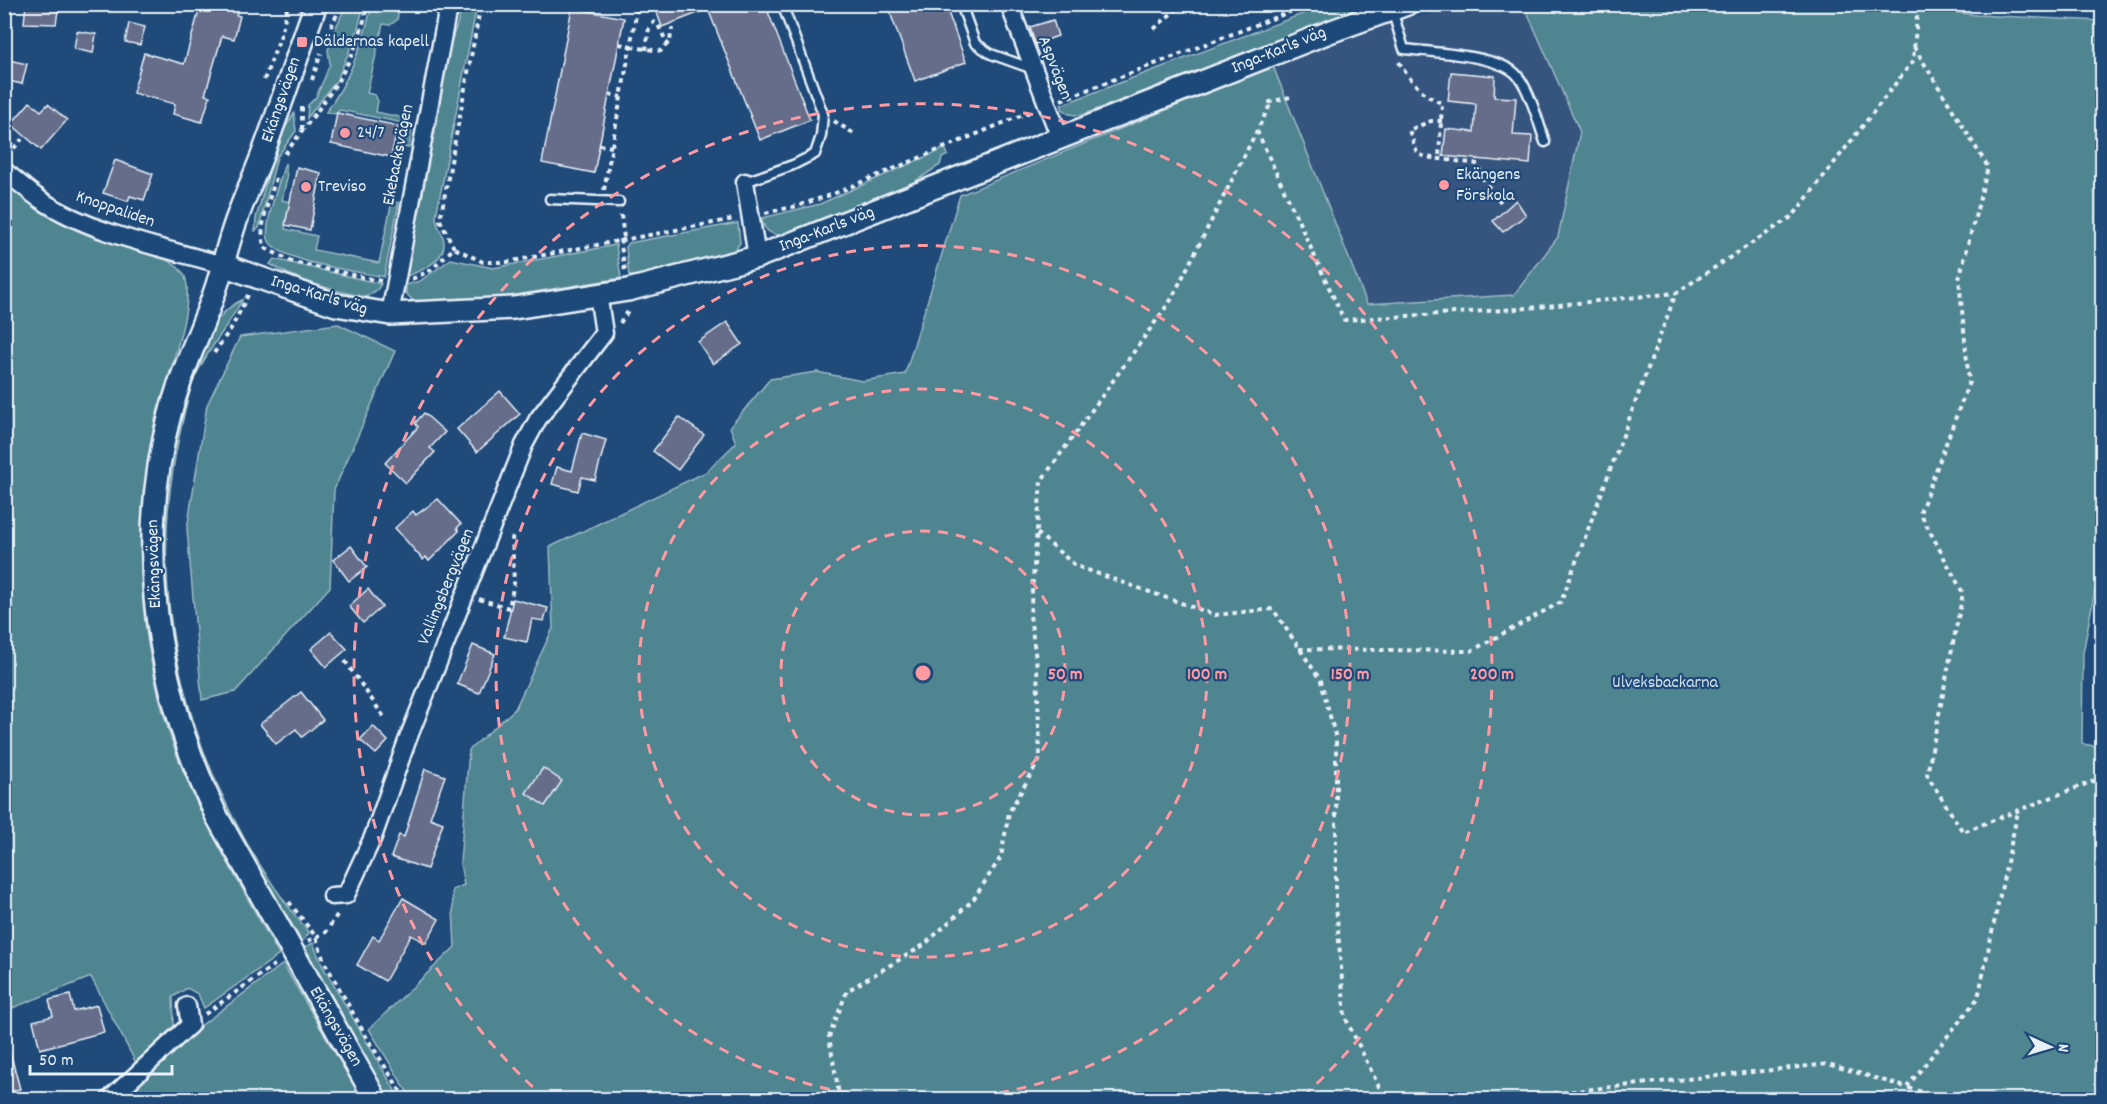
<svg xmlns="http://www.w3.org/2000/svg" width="2107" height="1104" font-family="Dekko,sans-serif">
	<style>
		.built { fill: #34547f }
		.green { fill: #508491; stroke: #9cbac4; stroke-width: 1.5 }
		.building { fill: #666d8a; stroke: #e8f1f8; stroke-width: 1.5 }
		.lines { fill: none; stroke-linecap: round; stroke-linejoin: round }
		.service-casing { stroke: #e8f1f8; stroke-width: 13 }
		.minor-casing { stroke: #e8f1f8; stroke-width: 21 }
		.tertiary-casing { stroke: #e8f1f8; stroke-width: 26 }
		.path { stroke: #e8f1f8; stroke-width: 4; stroke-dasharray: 4.5 4.5; stroke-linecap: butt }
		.service { stroke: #1f4a7a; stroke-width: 8 }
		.minor { stroke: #1f4a7a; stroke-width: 16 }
		.tertiary { stroke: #1f4a7a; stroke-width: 21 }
		.ring { fill: none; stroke: #ff9aa2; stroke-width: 3; stroke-dasharray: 10 8 }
		.poi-dot { fill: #ff9aa2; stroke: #1f4a7a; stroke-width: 2 }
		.labels { text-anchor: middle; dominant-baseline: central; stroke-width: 4.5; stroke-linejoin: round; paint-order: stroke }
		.poi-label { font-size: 18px; fill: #e8f1f8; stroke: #1f4a7a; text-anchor: start }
		.street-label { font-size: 18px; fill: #e8f1f8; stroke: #1f4a7a }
		.park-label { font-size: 18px; fill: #d1e1e9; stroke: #1f4a7a }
		.centre { fill: #ff9aa2; stroke: #1f4a7a; stroke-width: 3 }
		.ring-label { font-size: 18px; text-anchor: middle; font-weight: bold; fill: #ff9aa2; stroke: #1f4a7a; stroke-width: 4.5; stroke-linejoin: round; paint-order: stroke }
	</style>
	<rect width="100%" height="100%" fill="#1f4a7a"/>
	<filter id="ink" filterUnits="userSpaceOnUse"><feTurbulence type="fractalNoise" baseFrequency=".0167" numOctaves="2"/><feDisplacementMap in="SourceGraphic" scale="12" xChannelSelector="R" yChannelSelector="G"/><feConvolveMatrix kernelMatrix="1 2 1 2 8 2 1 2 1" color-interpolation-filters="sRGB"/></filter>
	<g filter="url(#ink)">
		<!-- built -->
		<path class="built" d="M1482 5H1524L1581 132 1558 237 1514 295 1367 304 1273 66 1381 23Z"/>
		<!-- green -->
		<g class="green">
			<path d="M1899 4 1976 15 2102 21V553L2083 653 2082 744 2102 747V1099L412 1100 369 1029 455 947 452 890 464 885 460 863 469 750 515 709 553 628 550 547 706 472 736 443 730 427 770 379 817 372 862 381 905 374 960 195 1273 66 1367 304 1514 295 1558 237 1580 132 1524 5Z"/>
			<path d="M346 5H364L356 35 337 80 307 118 308 105 316 97 324 79 330 64 328 50 331 39Z"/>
			<path d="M372 5H398L394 8 398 15 397 20 390 25 383 24 367 93 375 95 378 101 376 112 408 119 412 127 409 148 398 146 403 123 340 110 335 114 326 112C350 80 363 44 372 5Z"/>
			<path d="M464 5H477L436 216C436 227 444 233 444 243 445 262 417 273 403 277L449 47Z"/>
			<path d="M1326 5H1369L1082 115C1072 115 1064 115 1061 105Z"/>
			<path d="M294 113 296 131 277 157 259 228 255 231 256 218 278 140Z"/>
			<path d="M945 148 948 155 942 158 940 165 899 192 793 235C779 236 763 236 762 218L820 204Z"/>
			<path d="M285 163 287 178 282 200 290 202 285 229 317 236 314 250 379 263 392 201 399 203 384 277C363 272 275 262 268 239 264 223 280 180 285 163Z"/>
			<path d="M4 182C32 206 61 223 95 236 120 245 168 252 183 273 200 297 162 391 155 420 148 450 145 481 142 512 136 597 150 687 181 766 208 832 245 893 279 955L204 1008 198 994 187 988 173 997 174 1026 136 1063 91 977 5 1011Z"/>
			<path d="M738 223 740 243 732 254 648 275 629 276 626 247 629 243Z"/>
			<path d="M616 245 621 278 477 301 414 302 406 293V285L420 281 451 259 493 268Z"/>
			<path d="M274 259 381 284 377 290 366 297C333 291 299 282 270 264Z"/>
			<path d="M242 300C227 329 205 352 193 382 185 406 180 432 175 457 144 627 201 801 309 933L302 942C271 888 236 836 211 780 158 661 150 528 184 403 194 368 205 317 242 300Z"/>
			<path d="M338 324 395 351 334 490 330 587 235 692 202 700 187 529 207 405 240 337Z"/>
			<path d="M313 943 322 965 400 1099H388L305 947Z"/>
			<path d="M283 964 362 1099 118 1100 167 1051Z"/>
		</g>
		<!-- building -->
		<g class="building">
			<path d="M26 4H59L56 24 24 23Z"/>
			<path d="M201 4H239L236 15 240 16 234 39 222 36 205 95 210 96 202 122 173 114 175 104 133 93 144 53 184 64Z"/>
			<path d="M670 4H765L810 120 760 140 708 9 662 27 656 10Z"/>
			<path d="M887 4H945L966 62 915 81Z"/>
			<path d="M572 8 624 18 594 173 542 163Z"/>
			<path d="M1053 20 1058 36 1035 44 1030 27Z"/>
			<path d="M129 23 145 27 140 45 125 42Z"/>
			<path d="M77 31 96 34 93 53 74 49Z"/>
			<path d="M4 59 27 64 22 84 4 80Z"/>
			<path d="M1451 72 1495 76 1494 97 1516 98 1513 135 1532 136 1530 164 1443 156 1446 129 1474 132 1476 104 1448 101Z"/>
			<path d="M30 102 41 111 48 104 67 120 41 150 11 124Z"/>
			<path d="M337 113 398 126 391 157 331 144Z"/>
			<path d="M115 160 153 174 144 200 130 196 128 201 103 193Z"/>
			<path d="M297 167 321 173 310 230 285 225Z"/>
			<path d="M1516 200 1526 215 1503 232 1493 221Z"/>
			<path d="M727 322 742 344 713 364 698 342Z"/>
			<path d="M500 391 520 414 477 452 457 429Z"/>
			<path d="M424 413 445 432 430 448 435 452 406 483 385 463 418 427 415 423Z"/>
			<path d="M679 417 704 435 678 470 653 451Z"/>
			<path d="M582 433 606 440 595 480 582 477 578 491 552 484 557 467 572 471Z"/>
			<path d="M438 499 461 524 457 528 459 531 429 561 426 557 423 560 395 528 413 511 416 515Z"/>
			<path d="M351 546 367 567 349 581 333 560Z"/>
			<path d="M368 589 382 607 363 623 349 606Z"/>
			<path d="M513 599 548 608 544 621 532 619 527 642 504 637Z"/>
			<path d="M331 632 347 649 326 667 311 649Z"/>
			<path d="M473 645 495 654 479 693 457 684Z"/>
			<path d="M301 692 323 720 302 737 296 729 276 744 260 724Z"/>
			<path d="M373 726 388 741 376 754 360 740Z"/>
			<path d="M543 768 562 781 545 806 526 793Z"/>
			<path d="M425 769 445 776 430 818 443 823 427 869 391 857 399 835 404 837Z"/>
			<path d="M403 898 439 919 426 943 411 935 385 981 357 965 373 936 379 940Z"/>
			<path d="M70 995 74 1011 97 1005 104 1032 40 1049 33 1021 53 1016 49 1000Z"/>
			<path d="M9 1048 20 1089 4 1093V1049Z"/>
		</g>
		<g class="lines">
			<defs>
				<g id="service">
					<path d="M961 4 975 43 991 54 1033 69"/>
					<path d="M1392 10 1404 49C1431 52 1497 55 1516 74 1529 87 1539 124 1545 142"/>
					<path d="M745 182 793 165 815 154 821 136 823 114 782 4"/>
					<path d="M550 199 619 202"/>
				</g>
				<g id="minor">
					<path d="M1012 12 1060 138"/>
					<path d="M4 171C16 180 28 191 41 200 92 234 164 248 223 265"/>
					<path d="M745 182 757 257"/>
					<path d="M390 314 446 18 453 4"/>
					<path d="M332 896 346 895 373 837 407 741 524 445 538 419 604 333 598 294"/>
					<path d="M109 1100 190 1025 187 1006"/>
				</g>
				<g id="tertiary">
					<path d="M316 4C299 51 283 99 266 145 256 174 242 201 233 230 226 250 222 271 215 291 201 332 181 371 170 414 134 549 157 690 216 815L376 1100"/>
					<path d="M223 265 336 305 390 314 514 308 628 290 757 257 1332 31 1407 4"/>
				</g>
			</defs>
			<!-- service casing -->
			<use href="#service" class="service-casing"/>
			<!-- minor casing -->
			<use href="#minor" class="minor-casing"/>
			<!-- tertiary casing -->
			<use href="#tertiary" class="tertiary-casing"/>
			<!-- path -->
			<g class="path">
				<path d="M2029 4 2102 10"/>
				<path d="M331 27 342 4"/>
				<path d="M1154 29 1182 4"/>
				<path d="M619 44 631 46"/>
				<path d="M631 47 661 51 670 41 672 28"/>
				<path d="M1914 47 1988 167 1959 279 1969 382 1920 513 1963 593 1927 775 1963 832 2096 780"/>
				<path d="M646 50 649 28 654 22 658 25 668 45"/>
				<path d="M1399 62C1408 78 1424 97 1442 103L1439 157"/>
				<path d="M264 80 281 35 288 4"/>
				<path d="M312 80 321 53"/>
				<path d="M609 94 621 97"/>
				<path d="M1061 100 1310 4"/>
				<path d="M4 101 11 106"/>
				<path d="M302 107V129"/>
				<path d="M834 121 856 135"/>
				<path d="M1442 121H1431L1409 130 1417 153 1425 157 1478 164 1484 181 1503 205"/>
				<path d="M1257 131 1344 320 1518 309 1676 293 1793 216 1913 61 1918 4"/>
				<path d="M599 145 612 147"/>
				<path d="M285 154C324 100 353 73 368 4"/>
				<path d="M8 155 22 139"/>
				<path d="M276 178C270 198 257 228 265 248L293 262 381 281"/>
				<path d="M604 190 638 4"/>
				<path d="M765 213 797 206 833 194 1032 111"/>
				<path d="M621 215 624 238"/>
				<path d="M620 239 625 271"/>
				<path d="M454 248 440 220 481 4"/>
				<path d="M412 279 431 270 454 248 483 262H507L734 219"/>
				<path d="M620 323 629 310"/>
				<path d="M214 353 232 327 249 293"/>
				<path d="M1037 533 1076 566 1215 615 1273 609 1321 681 1336 739V905L1345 1017 1383 1095 1391 1100"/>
				<path d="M479 599 509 608 514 583 512 534"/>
				<path d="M1299 649 1471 651 1561 602 1676 293"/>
				<path d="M345 661 384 717"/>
				<path d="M289 902 316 937 324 961 364 1033 406 1100"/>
				<path d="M308 941 326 932 339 912"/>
				<path d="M205 1014 277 963"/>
				<path d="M1907 1087 1978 998 2018 811"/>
				<path d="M840 1100 829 1037 847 991 924 945 973 900 1001 857 1009 812 1040 759 1037 667 1030 615 1041 481 1171 300 1269 107 1267 103 1290 97"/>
				<path d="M1518 1100 1528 1096 1828 1064 1949 1100"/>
			</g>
			<!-- service -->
			<use href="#service" class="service"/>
			<!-- minor -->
			<use href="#minor" class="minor"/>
			<!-- tertiary -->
			<use href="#tertiary" class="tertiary"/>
		</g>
	</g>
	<!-- distance rings -->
	<g class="ring">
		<circle cx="923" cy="673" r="142"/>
		<circle cx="923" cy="673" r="284"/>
		<path d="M901 1099A427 427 0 1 1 945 1099"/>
		<path d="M546 1099A569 569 0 1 1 1300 1099"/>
	</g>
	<!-- markers -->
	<g class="poi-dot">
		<rect x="296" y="36" width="12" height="12" rx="3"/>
		<circle cx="345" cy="133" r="6"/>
		<circle cx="1444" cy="185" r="6"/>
		<circle cx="306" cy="187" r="6"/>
	</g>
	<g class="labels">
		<!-- poi labels -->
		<g class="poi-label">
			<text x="314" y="42">Däldernas kapell</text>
			<text x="357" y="133">24/7</text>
			<text x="1456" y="175">Ekängens<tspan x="1456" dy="21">Förskola</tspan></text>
			<text x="318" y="187">Treviso</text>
		</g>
		<!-- street labels -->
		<g class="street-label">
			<text transform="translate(1279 51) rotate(-22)">Inga-Karls väg</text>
			<text transform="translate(1054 68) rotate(69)">Aspvägen</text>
			<text transform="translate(282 100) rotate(-71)">Ekängsvägen</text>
			<text transform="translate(399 155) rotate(-79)">Ekebacksvägen</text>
			<text transform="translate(115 210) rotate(19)">Knoppaliden</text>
			<text transform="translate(827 230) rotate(-21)">Inga-Karls väg</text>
			<text transform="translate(319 296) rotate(17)">Inga-Karls väg</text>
			<text transform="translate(155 564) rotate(-92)">Ekängsvägen</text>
			<text transform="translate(447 587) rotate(-68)">Vallingsbergvägen</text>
			<text transform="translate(335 1027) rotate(60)">Ekängsvägen</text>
		</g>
		<!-- park labels -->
		<g class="park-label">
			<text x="1665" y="683">Ulveksbackarna</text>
		</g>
	</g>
	<circle cx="923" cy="673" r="9" class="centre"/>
	<g class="ring-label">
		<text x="1065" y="679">50 m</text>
		<text x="1207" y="679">100 m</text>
		<text x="1350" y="679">150 m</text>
		<text x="1492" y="679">200 m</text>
	</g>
	<!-- margin -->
	<rect width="2107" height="1104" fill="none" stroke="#1f4a7a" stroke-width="24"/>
	<rect x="12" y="12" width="2083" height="1080" fill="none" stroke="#e8f1f8" stroke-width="2" filter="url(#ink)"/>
	<!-- north arrow -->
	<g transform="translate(2050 1047) rotate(94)" stroke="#1f4a7a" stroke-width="4.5" paint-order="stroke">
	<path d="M0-4.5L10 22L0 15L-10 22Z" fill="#e8f1f8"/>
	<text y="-9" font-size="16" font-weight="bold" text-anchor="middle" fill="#e8f1f8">N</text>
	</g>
	<!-- scale -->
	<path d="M30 1065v9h142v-9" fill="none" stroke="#e8f1f8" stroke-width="3"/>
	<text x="39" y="1065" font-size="18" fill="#e8f1f8" stroke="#1f4a7a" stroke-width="4.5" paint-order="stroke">50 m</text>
</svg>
